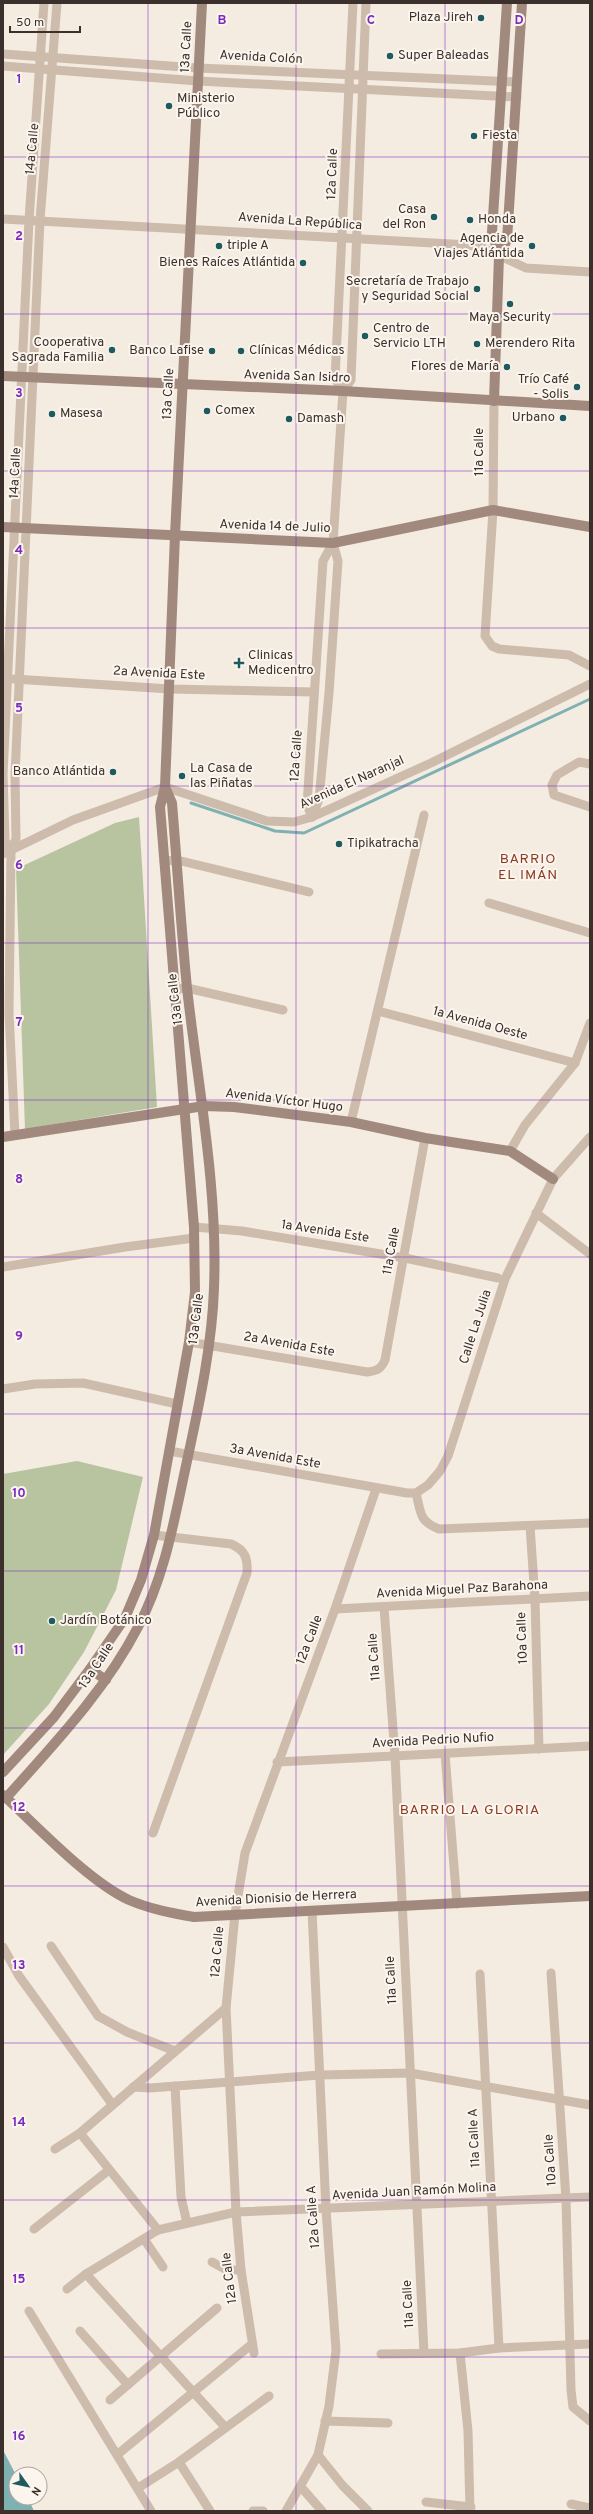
<svg xmlns="http://www.w3.org/2000/svg" width="593" height="2514" font-family="Overpass,sans-serif">
	<style>
		.green { fill: #b8c4a0 }
		.water { fill: #7fb0b2 }
		.lines { fill: none; stroke-linecap: round; stroke-linejoin: round }
		.stream { stroke: #7fb0b2; stroke-width: 3 }
		.street { stroke: #cdbbac; stroke-width: 9 }
		.secondary { stroke: #a18a7d; stroke-width: 10 }
		.grid { fill: none; stroke: #7b2cbf; stroke-width: 1; stroke-opacity: 0.55 }
		.poi-dot { fill: #1f5a5e; stroke: #fbf5ee; stroke-width: 1.5 }
		.labels { text-anchor: middle; dominant-baseline: central; stroke-width: 4; stroke-linejoin: round; paint-order: stroke }
		.poi-label { font-size: 13px; fill: #3b302b; stroke: #fbf5ee; text-anchor: start }
		.street-label { font-size: 13px; fill: #3b302b; stroke: #fbf5ee }
		.neighbourhood-label { font-size: 14px; letter-spacing: 1px; fill: #8c3b22; stroke: #fbf5ee }
		.grid-label { font-size: 13px; text-anchor: middle; font-weight: bold; fill: #7b2cbf; stroke: #fbf5ee; stroke-width: 4; stroke-linejoin: round; paint-order: stroke }
	</style>
	<rect width="100%" height="100%" fill="#f4ebe1"/>
	<!-- green -->
	<g class="green">
		<path d="M139 817 157 1107 25 1129 16 869 115 823Z"/>
		<path d="M77 1461 143 1477 116 1590 84 1652 49 1704 3 1755V1474Z"/>
	</g>
	<!-- water -->
	<path class="water" d="M3 2450 16 2475V2498H28L34 2511H3Z"/>
	<g class="lines">
		<!-- stream -->
		<path class="stream" d="M191 803 275 831 304 833 590 699"/>
		<!-- street -->
		<g class="street">
			<path d="M3 54 198 68 517 82"/>
			<path d="M3 66 198 81 517 97"/>
			<path d="M3 219 469 245 483 248 526 268 590 272"/>
			<path d="M343 391 335 379 353 3"/>
			<path d="M494 401 493 510 485 636 492 646 499 649 569 655 590 666"/>
			<path d="M14 679 170 689 314 692"/>
			<path d="M590 764 579 762 557 775 552 785 554 795 590 807"/>
			<path d="M312 817 319 799 329 693 338 561 333 543 343 391 351 380 366 3"/>
			<path d="M312 817 307 805 323 561 333 543"/>
			<path d="M11 850 5 841 3 774 29 220 44 3"/>
			<path d="M3 854 73 820 165 787 267 821 294 822 312 817 431 763 590 684"/>
			<path d="M164 861 177 860 309 892"/>
			<path d="M489 903 590 933"/>
			<path d="M174 989 187 988 283 1010"/>
			<path d="M378 1011 575 1063"/>
			<path d="M351 1122 424 815"/>
			<path d="M15 1135 9 1013 11 850 16 839 15 775 40 220 57 3"/>
			<path d="M510 1151 525 1125 575 1063 590 1023"/>
			<path d="M536 1213 590 1254"/>
			<path d="M194 1227 242 1231 405 1258 498 1278"/>
			<path d="M3 1267 125 1247 194 1238"/>
			<path d="M189 1342 367 1372C377 1371 381 1369 385 1360L425 1138"/>
			<path d="M3 1389 35 1384 83 1383 177 1404"/>
			<path d="M169 1451 407 1493H416L428 1485 440 1471 448 1456 505 1279 553 1179 590 1137"/>
			<path d="M416 1493C421 1513 419 1521 439 1529L590 1523"/>
			<path d="M530 1526 535 1599 539 1749"/>
			<path d="M384 1607 395 1756 424 2353"/>
			<path d="M335 1609 590 1596"/>
			<path d="M445 1754 457 1904"/>
			<path d="M277 1762 590 1746"/>
			<path d="M153 1833 247 1573C248 1558 245 1550 231 1544L154 1535"/>
			<path d="M51 1946 98 2016 127 2032 175 2051"/>
			<path d="M3 1947 19 1976 112 2104"/>
			<path d="M551 1973 566 2199 571 2390 573 2407 590 2421"/>
			<path d="M480 1974 499 2348"/>
			<path d="M175 2086 181 2197 187 2223"/>
			<path d="M133 2087 150 2088 320 2075 410 2073 590 2105"/>
			<path d="M80 2133 158 2230"/>
			<path d="M55 2149 80 2133 226 2008"/>
			<path d="M34 2229 109 2170"/>
			<path d="M144 2239 163 2267"/>
			<path d="M212 2262 227 2270H241"/>
			<path d="M86 2274 225 2427"/>
			<path d="M67 2289 86 2274 158 2230 236 2212 590 2197"/>
			<path d="M29 2311 151 2511"/>
			<path d="M80 2331 128 2385"/>
			<path d="M254 2353 241 2270 236 2212 226 2008 235 1914 245 1853 335 1609 376 1489"/>
			<path d="M460 2353 468 2431 470 2511"/>
			<path d="M381 2354 460 2353 499 2348 590 2344"/>
			<path d="M110 2400 217 2308"/>
			<path d="M325 2421 388 2423"/>
			<path d="M118 2454 252 2344"/>
			<path d="M318 2455 343 2486 368 2511"/>
			<path d="M179 2462 210 2511"/>
			<path d="M301 2487 322 2511"/>
			<path d="M138 2488 179 2462 269 2396"/>
			<path d="M426 2502 471 2507"/>
			<path d="M571 2504 590 2508"/>
			<path d="M253 2511H263"/>
			<path d="M286 2511 318 2455 329 2406 336 2350 326 2209 312 1911"/>
		</g>
		<!-- secondary -->
		<g class="secondary">
			<path d="M499 256 507 240 522 3"/>
			<path d="M3 376 343 391 590 406"/>
			<path d="M494 401 499 256 492 232 507 3"/>
			<path d="M3 527 333 543 493 510 590 527"/>
			<path d="M3 1137 204 1106 234 1107 351 1122 425 1138 510 1151 553 1179"/>
			<path d="M90 1669 106 1680"/>
			<path d="M3 1772 54 1717 90 1669 125 1618 141 1580 154 1535 189 1342 195 1292 194 1227 160 807 165 787 175 535 202 3"/>
			<path d="M3 1795C37 1826 88 1881 129 1900 150 1909 171 1913 194 1917L590 1896"/>
			<path d="M6 1798C54 1744 105 1691 138 1627 163 1580 173 1527 184 1475 197 1414 212 1350 214 1288 218 1187 198 1087 187 988 181 926 177 864 172 803L165 787"/>
		</g>
	</g>
	<!-- grid -->
	<path class="grid" d="M148 3V2511M296 3V2511M445 3V2511M3 157H590M3 314H590M3 471H590M3 628H590M3 786H590M3 943H590M3 1100H590M3 1257H590M3 1414H590M3 1571H590M3 1728H590M3 1886H590M3 2043H590M3 2200H590M3 2357H590"/>
	<!-- markers -->
	<g class="poi-dot">
		<circle cx="481" cy="18" r="4"/>
		<circle cx="390" cy="56" r="4"/>
		<circle cx="169" cy="106" r="4"/>
		<circle cx="474" cy="136" r="4"/>
		<circle cx="434" cy="217" r="4"/>
		<circle cx="470" cy="220" r="4"/>
		<circle cx="219" cy="246" r="4"/>
		<circle cx="532" cy="246" r="4"/>
		<circle cx="303" cy="263" r="4"/>
		<circle cx="477" cy="289" r="4"/>
		<circle cx="510" cy="304" r="4"/>
		<circle cx="365" cy="336" r="4"/>
		<circle cx="477" cy="344" r="4"/>
		<circle cx="112" cy="350" r="4"/>
		<circle cx="212" cy="351" r="4"/>
		<circle cx="241" cy="351" r="4"/>
		<circle cx="507" cy="367" r="4"/>
		<circle cx="577" cy="387" r="4"/>
		<circle cx="207" cy="411" r="4"/>
		<circle cx="52" cy="414" r="4"/>
		<circle cx="563" cy="418" r="4"/>
		<circle cx="289" cy="419" r="4"/>
		<path d="M237 657h4v4h4v4h-4v4h-4v-4h-4v-4h4z"/>
		<circle cx="113" cy="772" r="4"/>
		<circle cx="182" cy="776" r="4"/>
		<circle cx="339" cy="844" r="4"/>
		<circle cx="52" cy="1621" r="4"/>
	</g>
	<g class="labels">
		<!-- poi labels -->
		<g class="poi-label">
			<text x="473" y="18" text-anchor="end">Plaza Jireh</text>
			<text x="398" y="56">Super Baleadas</text>
			<text x="177" y="99">Ministerio<tspan x="177" dy="15">Público</tspan></text>
			<text x="482" y="136">Fiesta</text>
			<text x="426" y="210" text-anchor="end">Casa<tspan x="426" dy="15">del Ron</tspan></text>
			<text x="478" y="220">Honda</text>
			<text x="524" y="239" text-anchor="end">Agencia de<tspan x="524" dy="15">Viajes Atlántida</tspan></text>
			<text x="227" y="246">triple A</text>
			<text x="295" y="263" text-anchor="end">Bienes Raíces Atlántida</text>
			<text x="469" y="282" text-anchor="end">Secretaría de Trabajo<tspan x="469" dy="15">y Seguridad Social</tspan></text>
			<text x="510" y="318" text-anchor="middle">Maya Security</text>
			<text x="373" y="329">Centro de<tspan x="373" dy="15">Servicio LTH</tspan></text>
			<text x="104" y="343" text-anchor="end">Cooperativa<tspan x="104" dy="15">Sagrada Familia</tspan></text>
			<text x="485" y="344">Merendero Rita</text>
			<text x="204" y="351" text-anchor="end">Banco Lafise</text>
			<text x="249" y="351">Clínicas Médicas</text>
			<text x="499" y="367" text-anchor="end">Flores de María</text>
			<text x="569" y="380" text-anchor="end">Trío Café<tspan x="569" dy="15">- Solis</tspan></text>
			<text x="215" y="411">Comex</text>
			<text x="60" y="414">Masesa</text>
			<text x="555" y="418" text-anchor="end">Urbano</text>
			<text x="297" y="419">Damash</text>
			<text x="248" y="656">Clinicas<tspan x="248" dy="15">Medicentro</tspan></text>
			<text x="190" y="769">La Casa de<tspan x="190" dy="15">las Piñatas</tspan></text>
			<text x="105" y="772" text-anchor="end">Banco Atlántida</text>
			<text x="347" y="844">Tipikatracha</text>
			<text x="60" y="1621">Jardín Botánico</text>
		</g>
		<!-- street labels -->
		<g class="street-label">
			<text transform="translate(187 47) rotate(-87)">13a Calle</text>
			<text transform="translate(261 58) rotate(3)">Avenida Colón</text>
			<text transform="translate(33 149) rotate(-85)">14a Calle</text>
			<text transform="translate(333 174) rotate(-88)">12a Calle</text>
			<text transform="translate(300 222) rotate(4)">Avenida La República</text>
			<text transform="translate(297 377) rotate(2)">Avenida San Isidro</text>
			<text transform="translate(169 394) rotate(-87)">13a Calle</text>
			<text transform="translate(480 452) rotate(-90)">11a Calle</text>
			<text transform="translate(16 473) rotate(-87)">14a Calle</text>
			<text transform="translate(275 527) rotate(2)">Avenida 14 de Julio</text>
			<text transform="translate(159 674) rotate(3)">2a Avenida Este</text>
			<text transform="translate(297 756) rotate(-86)">12a Calle</text>
			<text transform="translate(352 783) rotate(-24)">Avenida El Naranjal</text>
			<text transform="translate(176 999) rotate(-97)">13a Calle</text>
			<text transform="translate(480 1024) rotate(15)">1a Avenida Oeste</text>
			<text transform="translate(284 1101) rotate(7)">Avenida Víctor Hugo</text>
			<text transform="translate(325 1232) rotate(9)">1a Avenida Este</text>
			<text transform="translate(392 1251) rotate(-80)">11a Calle</text>
			<text transform="translate(197 1319) rotate(-83)">13a Calle</text>
			<text transform="translate(476 1327) rotate(-72)">Calle La Julia</text>
			<text transform="translate(289 1345) rotate(10)">2a Avenida Este</text>
			<text transform="translate(275 1457) rotate(10)">3a Avenida Este</text>
			<text transform="translate(462 1590) rotate(-3)">Avenida Miguel Paz Barahona</text>
			<text transform="translate(523 1638) rotate(-92)">10a Calle</text>
			<text transform="translate(310 1640) rotate(-69)">12a Calle</text>
			<text transform="translate(375 1657) rotate(-94)">11a Calle</text>
			<text transform="translate(97 1666) rotate(-56)">13a Calle</text>
			<text transform="translate(433 1741) rotate(-3)">Avenida Pedrio Nufio</text>
			<text transform="translate(276 1899) rotate(-3)">Avenida Dionisio de Herrera</text>
			<text transform="translate(218 1952) rotate(-85)">12a Calle</text>
			<text transform="translate(392 1980) rotate(-93)">11a Calle</text>
			<text transform="translate(475 2138) rotate(-93)">11a Calle A</text>
			<text transform="translate(551 2160) rotate(-94)">10a Calle</text>
			<text transform="translate(414 2192) rotate(-3)">Avenida Juan Ramón Molina</text>
			<text transform="translate(314 2217) rotate(-94)">12a Calle A</text>
			<text transform="translate(230 2278) rotate(-97)">12a Calle</text>
			<text transform="translate(409 2304) rotate(-93)">11a Calle</text>
		</g>
		<!-- neighbourhood labels -->
		<g class="neighbourhood-label">
			<text x="528" y="859">BARRIO<tspan x="528" dy="16">EL IMÁN</tspan></text>
			<text x="470" y="1810">BARRIO LA GLORIA</text>
		</g>
	</g>
	<g class="grid-label">
		<text x="222" y="24">B</text>
		<text x="371" y="24">C</text>
		<text x="519" y="24">D</text>
		<text x="19" y="83">1</text>
		<text x="19" y="240">2</text>
		<text x="19" y="397">3</text>
		<text x="19" y="554">4</text>
		<text x="19" y="712">5</text>
		<text x="19" y="869">6</text>
		<text x="19" y="1026">7</text>
		<text x="19" y="1183">8</text>
		<text x="19" y="1340">9</text>
		<text x="19" y="1497">10</text>
		<text x="19" y="1654">11</text>
		<text x="19" y="1811">12</text>
		<text x="19" y="1969">13</text>
		<text x="19" y="2126">14</text>
		<text x="19" y="2283">15</text>
		<text x="19" y="2440">16</text>
	</g>
	<!-- border -->
	<rect width="593" height="2514" fill="none" stroke="#3b302b" stroke-width="8"/>
	<!-- north arrow -->
	<g transform="translate(28 2486) rotate(123)"><circle r="19" fill="#fbf5ee" stroke="#aea6a0"/>
	<path d="M0-3L7 15L0 10L-7 15Z" fill="#1f5a5e"/>
	<text y="-6" font-size="11" font-weight="bold" text-anchor="middle" fill="#3b302b">N</text>
	</g>
	<!-- scale -->
	<path d="M10 26v6h70v-6" fill="none" stroke="#3b302b" stroke-width="2"/>
	<text x="16" y="26" font-size="12" fill="#3b302b" stroke="#fbf5ee" stroke-width="3" paint-order="stroke">50 m</text>
</svg>
